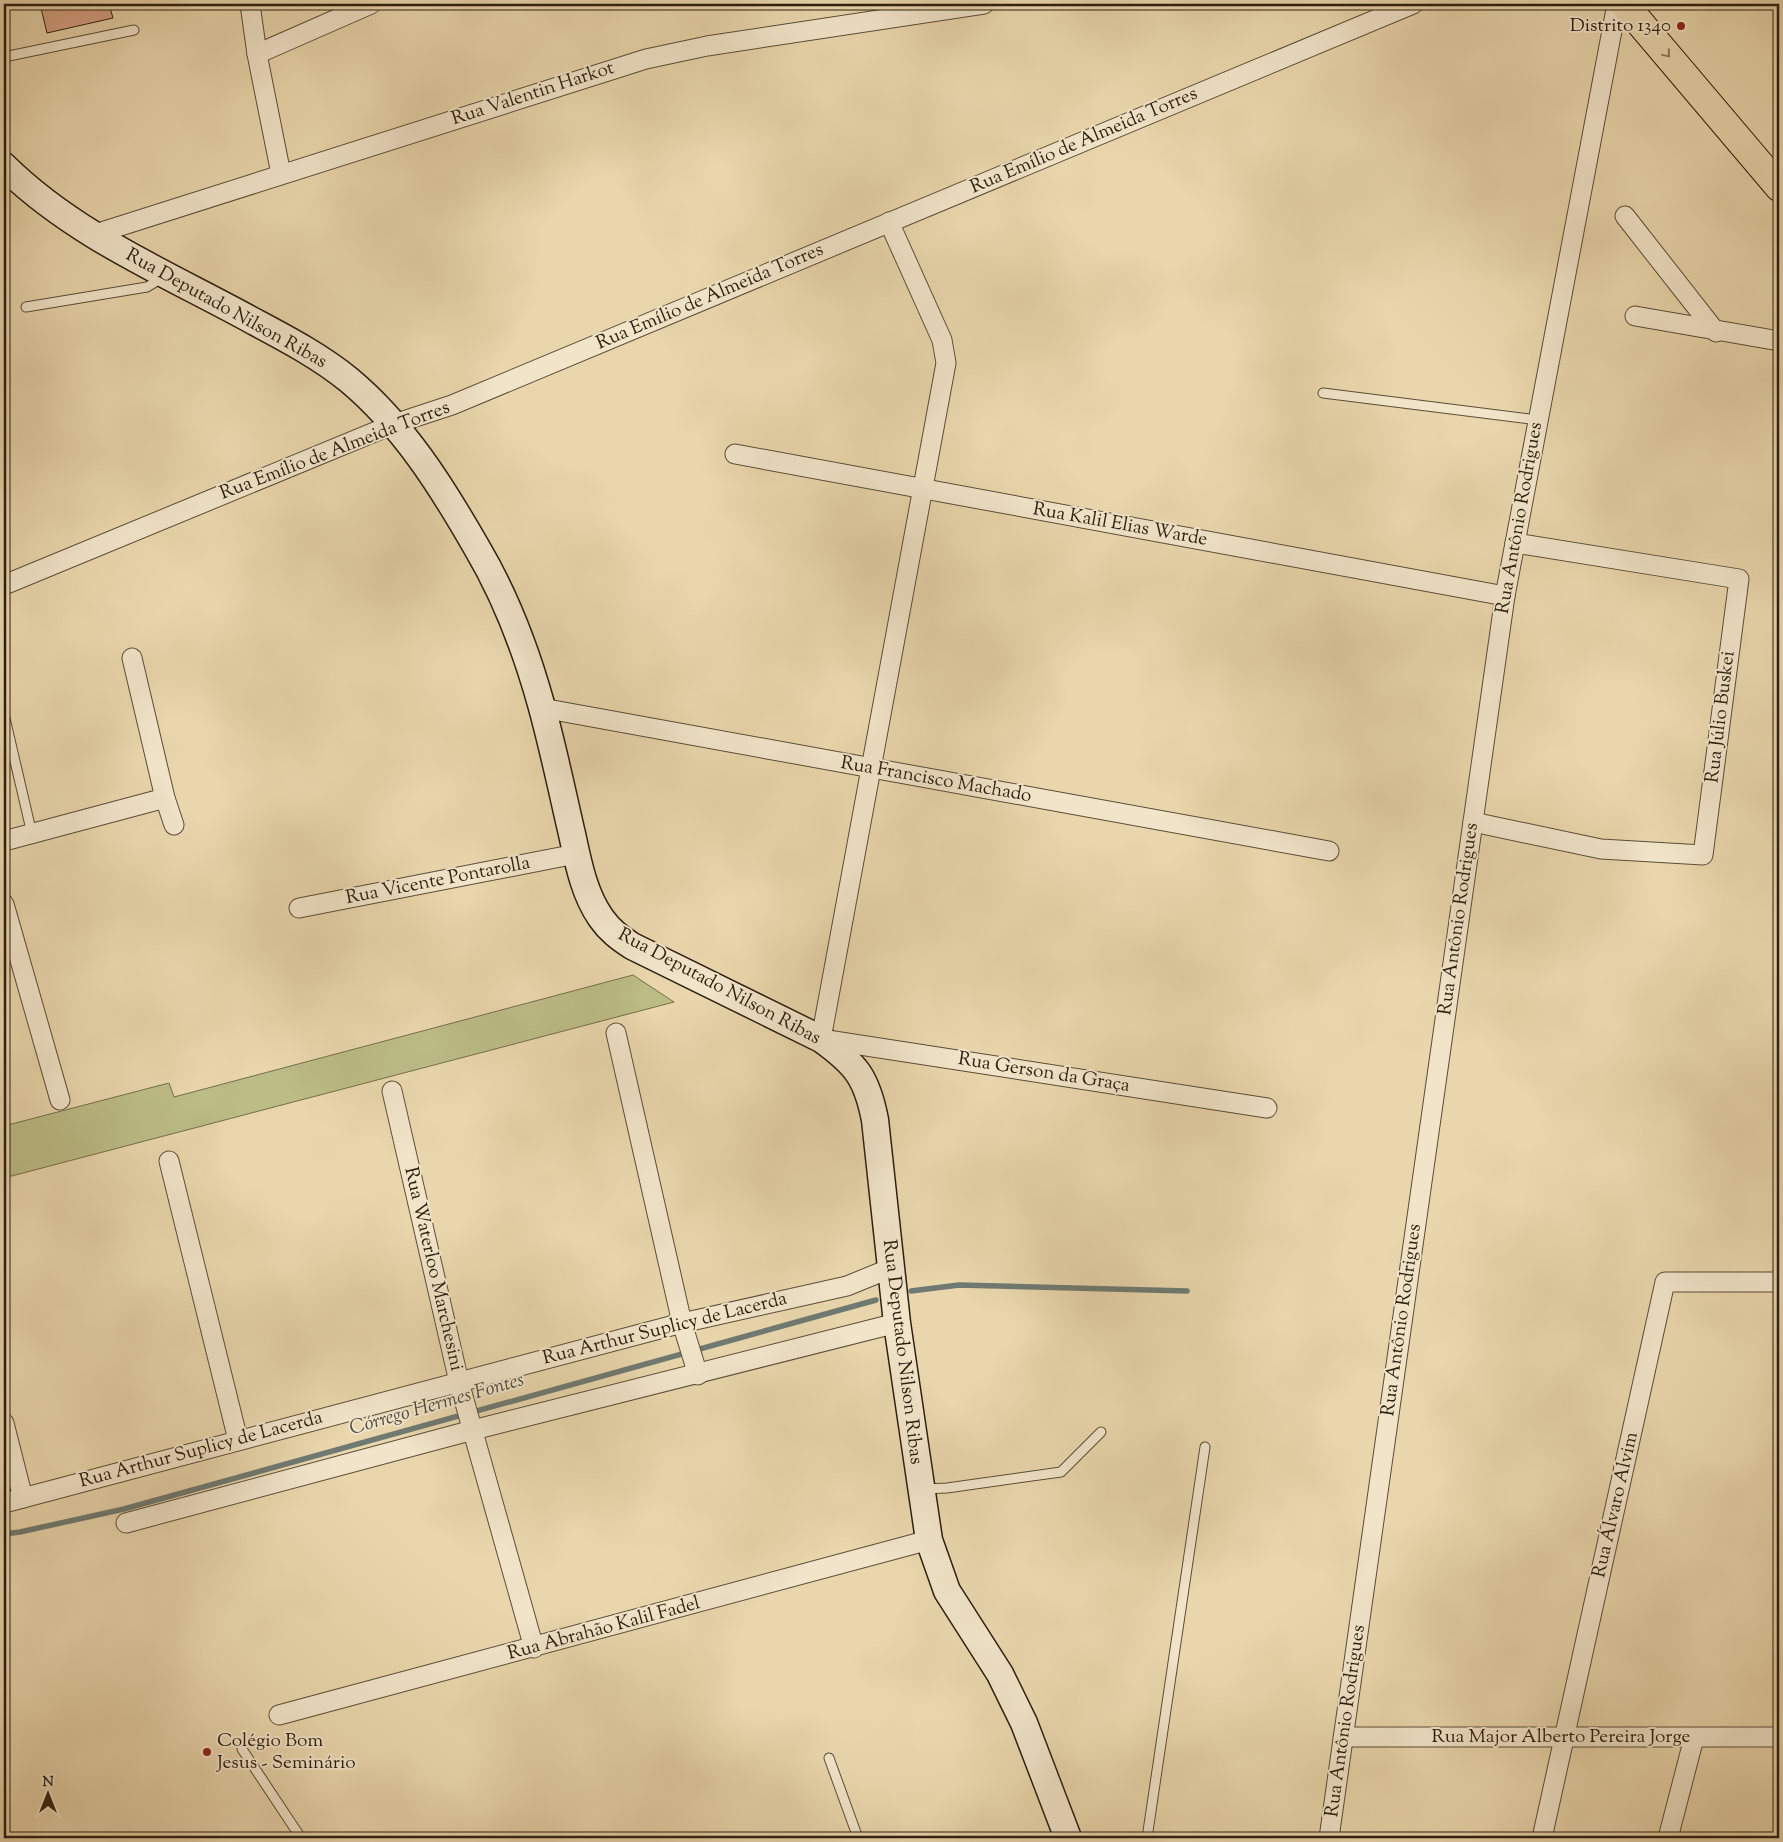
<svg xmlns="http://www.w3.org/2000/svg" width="1783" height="1842" font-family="'Sorts Mill Goudy',serif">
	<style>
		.green { fill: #bcbc86; stroke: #746e4b }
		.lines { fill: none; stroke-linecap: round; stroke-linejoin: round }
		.stream { stroke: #6f7a72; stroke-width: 5.5 }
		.building { fill: #d8a386; stroke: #2b1f10 }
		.lane-casing { stroke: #5a4d37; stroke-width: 11 }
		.street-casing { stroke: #5a4d37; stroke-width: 21 }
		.secondary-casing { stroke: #2b1f10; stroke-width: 29 }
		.primary-casing { stroke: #2b1f10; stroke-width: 30 }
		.lane { stroke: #f1e4c9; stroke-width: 9 }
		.street { stroke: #f1e4c9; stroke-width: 19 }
		.secondary { stroke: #f1e4c9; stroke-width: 26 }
		.primary { stroke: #e9d6ac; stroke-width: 28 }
		.oneway { stroke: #8a7a5e }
		.poi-dot { fill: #8f2418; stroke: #f1e4c9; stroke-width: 2 }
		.labels { text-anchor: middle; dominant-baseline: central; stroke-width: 4; stroke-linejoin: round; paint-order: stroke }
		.poi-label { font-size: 19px; fill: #2b1f10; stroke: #f1e4c9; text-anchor: end }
		.street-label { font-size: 19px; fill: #2b1f10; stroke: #f1e4c9 }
		.water-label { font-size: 20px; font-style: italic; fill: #4d4d41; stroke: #f1e4c9 }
	</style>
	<rect width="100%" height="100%" fill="#e9d6ac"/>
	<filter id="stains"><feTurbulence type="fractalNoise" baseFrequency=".004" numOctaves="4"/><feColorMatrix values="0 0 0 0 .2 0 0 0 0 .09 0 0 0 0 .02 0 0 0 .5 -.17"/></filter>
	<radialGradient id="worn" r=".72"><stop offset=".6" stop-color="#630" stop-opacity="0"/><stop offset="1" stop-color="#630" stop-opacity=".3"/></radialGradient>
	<!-- green -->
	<path class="green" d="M633 975 674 1002 4 1178V1126L169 1083 174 1097Z"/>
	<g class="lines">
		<!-- stream -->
		<g class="stream">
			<path d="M911 1291 959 1285 1187 1291"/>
			<path d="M4 1534 20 1532 124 1509 876 1300"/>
		</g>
	</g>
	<!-- building -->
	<path class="building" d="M40 4H109L113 18 47 33Z"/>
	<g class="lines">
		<defs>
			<g id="lane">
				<path d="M4 57 134 30"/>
				<path d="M26 307 147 287 162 278"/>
				<path d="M1323 393 1538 420"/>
				<path d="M4 714 32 834"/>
				<path d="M923 1489 947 1488 1061 1472 1101 1432"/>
				<path d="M242 1749 301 1838"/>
				<path d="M829 1758 858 1838"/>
				<path d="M1147 1838 1205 1447"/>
			</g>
			<g id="street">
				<path d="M250 4 257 54 281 174"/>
				<path d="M257 54 371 4"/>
				<path d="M1625 216 1716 332"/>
				<path d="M889 222 942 340 946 363 821 1039 1267 1108"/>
				<path d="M92 235 646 59 707 46 984 4"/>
				<path d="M1635 316 1779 341"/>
				<path d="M735 454 1505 596"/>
				<path d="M4 585 394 424 452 405 1413 4"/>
				<path d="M132 658 165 798 174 825"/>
				<path d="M542 708 1329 851"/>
				<path d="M1473 822 1601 849 1703 855 1739 579 1515 543"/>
				<path d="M4 841 165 798"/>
				<path d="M4 904 60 1100"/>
				<path d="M299 908 576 854"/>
				<path d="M616 1033 682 1323 698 1375"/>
				<path d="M392 1091 459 1382 534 1648"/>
				<path d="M169 1161 238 1440"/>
				<path d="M4 1423 23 1498"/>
				<path d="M4 1503 682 1323 847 1286 891 1268"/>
				<path d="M126 1523 473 1430 897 1323"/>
				<path d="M279 1715 929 1540"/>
				<path d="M1343 1737H1779"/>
				<path d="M1329 1838 1505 596 1617 4"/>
				<path d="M1542 1838 1665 1282H1779"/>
				<path d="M1668 1838 1694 1738"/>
			</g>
			<path id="secondary" d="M4 166C75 236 168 274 255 322 287 339 321 357 349 380 404 426 442 487 477 548 506 597 526 650 541 704 553 747 562 791 572 834 578 862 584 894 601 918 610 931 620 938 632 946L821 1039C856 1064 867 1078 875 1120L897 1323 929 1540 947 1591 1000 1674 1024 1723 1068 1838"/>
			<path id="primary" d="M1624 4 1779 187"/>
		</defs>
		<!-- lane casing -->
		<use href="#lane" class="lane-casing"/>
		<!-- street casing -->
		<use href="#street" class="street-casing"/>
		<!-- secondary casing -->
		<use href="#secondary" class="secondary-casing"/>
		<!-- primary casing -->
		<use href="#primary" class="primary-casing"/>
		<!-- lane -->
		<use href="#lane" class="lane"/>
		<!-- street -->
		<use href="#street" class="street"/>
		<!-- secondary -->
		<use href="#secondary" class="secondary"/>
		<!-- primary -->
		<use href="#primary" class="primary"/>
	</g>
	<!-- one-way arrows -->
	<defs><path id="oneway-chevron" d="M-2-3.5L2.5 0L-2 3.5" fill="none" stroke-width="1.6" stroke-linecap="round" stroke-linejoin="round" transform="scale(1.25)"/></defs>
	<use class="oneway" href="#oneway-chevron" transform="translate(1667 54) rotate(50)"/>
	<!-- markers -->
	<g class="poi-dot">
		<circle cx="1681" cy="26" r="5"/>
		<circle cx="207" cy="1752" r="5"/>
	</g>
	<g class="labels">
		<!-- poi labels -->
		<g class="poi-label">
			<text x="1671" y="26">Distrito 1340</text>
			<text x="217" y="1741" text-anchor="start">Colégio Bom<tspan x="217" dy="22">Jesus - Seminário</tspan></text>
		</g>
		<!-- street labels -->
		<g class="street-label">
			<text transform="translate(533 94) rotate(-18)">Rua Valentin Harkot</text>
			<text transform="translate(1084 141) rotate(-23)">Rua Emílio de Almeida Torres</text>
			<text transform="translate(710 297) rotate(-23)">Rua Emílio de Almeida Torres</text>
			<text transform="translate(226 309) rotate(29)">Rua Deputado Nilson Ribas</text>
			<text transform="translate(335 451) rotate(-21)">Rua Emílio de Almeida Torres</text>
			<text transform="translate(1520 518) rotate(-80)">Rua Antônio Rodrigues</text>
			<text transform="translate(1120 525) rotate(10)">Rua Kalil Elias Warde</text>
			<text transform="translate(1721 717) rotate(-83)">Rua Júlio Buskei</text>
			<text transform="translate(936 780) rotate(10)">Rua Francisco Machado</text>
			<text transform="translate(438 881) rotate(-11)">Rua Vicente Pontarolla</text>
			<text transform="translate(1459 919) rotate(-82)">Rua Antônio Rodrigues</text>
			<text transform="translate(719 987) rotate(28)">Rua Deputado Nilson Ribas</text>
			<text transform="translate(1044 1073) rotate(9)">Rua Gerson da Graça</text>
			<text transform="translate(433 1269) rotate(77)">Rua Waterloo Marchesini</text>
			<text transform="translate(1402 1320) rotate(-82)">Rua Antônio Rodrigues</text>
			<text transform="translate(665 1329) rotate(-14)">Rua Arthur Suplicy de Lacerda</text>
			<text transform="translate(902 1352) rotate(83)">Rua Deputado Nilson Ribas</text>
			<text transform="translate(201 1450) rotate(-15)">Rua Arthur Suplicy de Lacerda</text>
			<text transform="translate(1616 1505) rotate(-77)">Rua Álvaro Alvim</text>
			<text transform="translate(604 1629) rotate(-15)">Rua Abrahão Kalil Fadel</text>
			<text transform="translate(1346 1721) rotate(-82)">Rua Antônio Rodrigues</text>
			<text x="1561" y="1737">Rua Major Alberto Pereira Jorge</text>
		</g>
		<!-- water labels -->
		<g class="water-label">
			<text transform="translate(437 1405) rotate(-16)">Córrego Hermes Fontes</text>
		</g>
	</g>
	<!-- margin -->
	<rect width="1783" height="1842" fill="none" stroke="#e9d6ac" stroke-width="20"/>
	<rect x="5" y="5" width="1773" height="1832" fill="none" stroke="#2b1f10" stroke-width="2.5"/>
	<rect x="10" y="10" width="1763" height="1822" fill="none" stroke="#2b1f10"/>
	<!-- north arrow -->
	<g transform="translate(48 1794)" stroke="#f1e4c9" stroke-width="4" paint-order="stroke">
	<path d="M0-4L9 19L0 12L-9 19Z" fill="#2b1f10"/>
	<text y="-8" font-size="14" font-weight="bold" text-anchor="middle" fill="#2b1f10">N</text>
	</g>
	<rect width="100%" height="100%" filter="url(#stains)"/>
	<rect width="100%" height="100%" fill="url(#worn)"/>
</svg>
